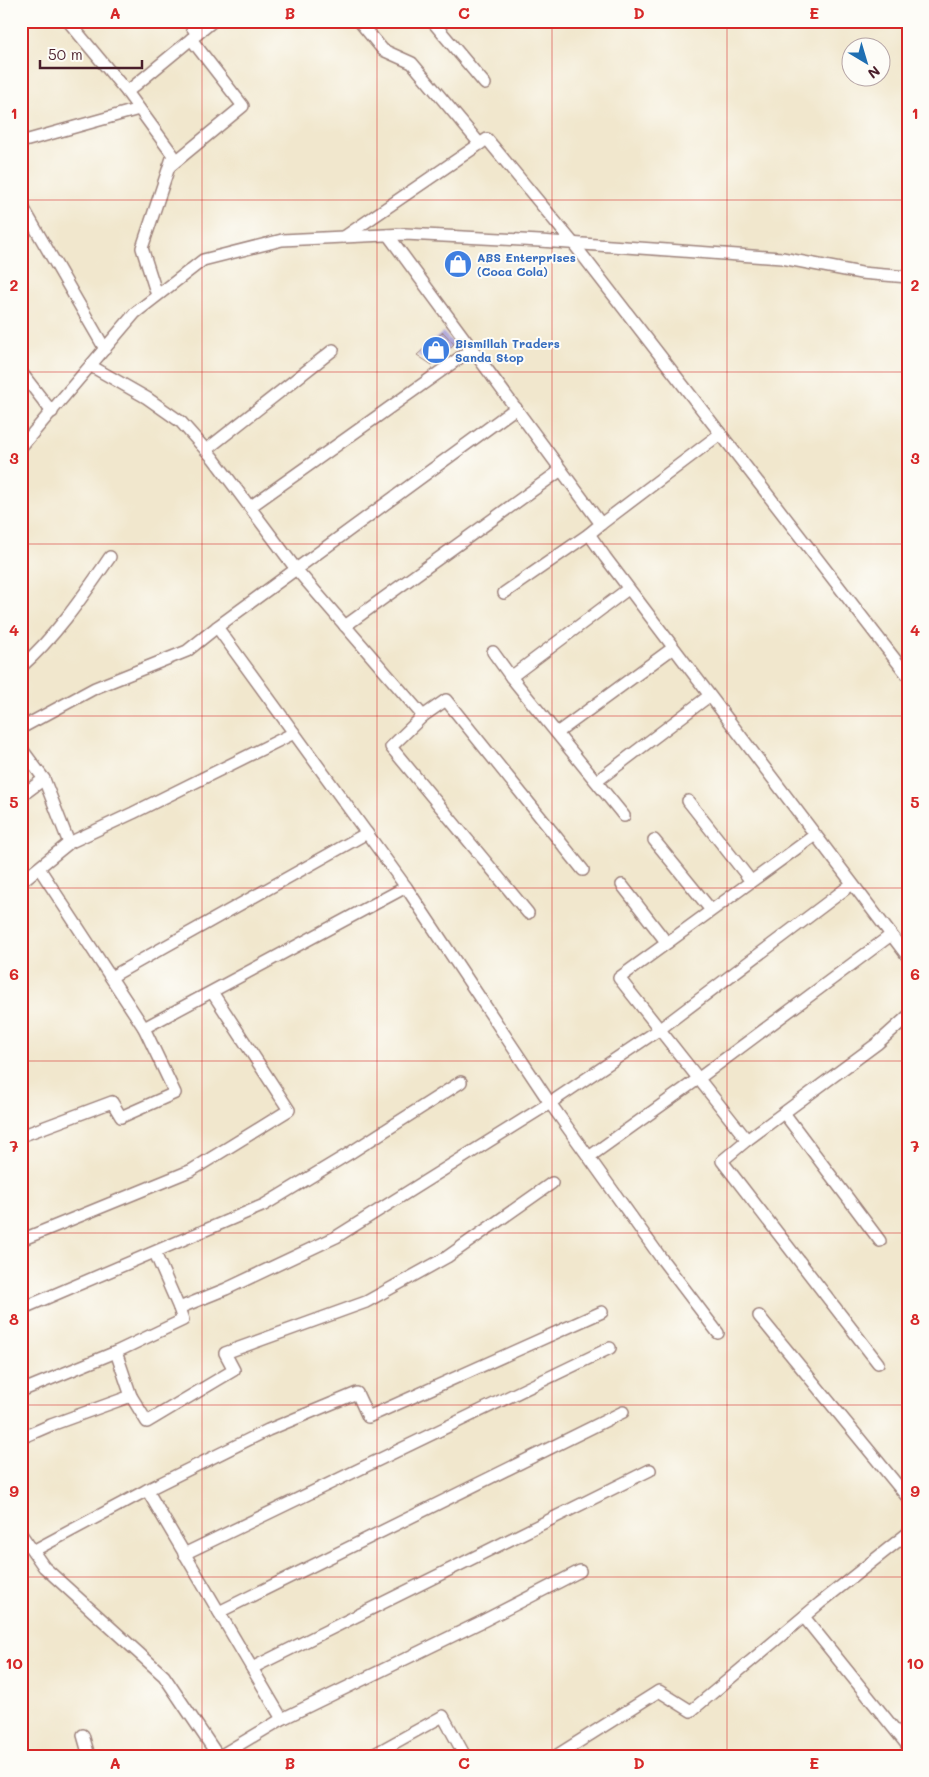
<svg xmlns="http://www.w3.org/2000/svg" width="929" height="1777" font-family="Mali,sans-serif">
	<style>
		.building { fill: #a59dd5 }
		.lines { fill: none; stroke-linecap: round; stroke-linejoin: round }
		.street-casing { stroke: #9e837c; stroke-width: 14 }
		.street { stroke: #fff; stroke-width: 11 }
		.grid { fill: none; stroke: #d62828; stroke-width: 1; stroke-opacity: 0.55 }
		.labels { text-anchor: middle; dominant-baseline: central; stroke-width: 4; stroke-linejoin: round; paint-order: stroke }
		.shop-label { font-size: 12px; font-weight: bold; fill: #366cbe; stroke: #fdfcf7; text-anchor: start }
		.neatline { fill: none; stroke: #d62828; stroke-width: 2 }
		.grid-label { font-size: 16px; text-anchor: middle; font-weight: bold; fill: #d62828 }
	</style>
	<rect width="100%" height="100%" fill="#fdfcf7"/>
	<filter id="ink" filterUnits="userSpaceOnUse"><feTurbulence type="fractalNoise" baseFrequency=".02" numOctaves="2"/><feDisplacementMap in="SourceGraphic" scale="10" xChannelSelector="R" yChannelSelector="G"/><feConvolveMatrix kernelMatrix="1 2 1 2 8 2 1 2 1" color-interpolation-filters="sRGB"/></filter>
	<filter id="wash" filterUnits="userSpaceOnUse"><feTurbulence type="fractalNoise" baseFrequency=".0096" numOctaves="4" result="noise"/><feDisplacementMap in="SourceGraphic" scale="20" xChannelSelector="R" yChannelSelector="G"/><feGaussianBlur stdDeviation="1.12" result="paint"/><feColorMatrix in="noise" values="0 0 0 0 0 0 0 0 0 0 0 0 0 0 0 0 0 1.4 0 .05"/><feComposite in="paint" operator="in"/></filter>
	<g filter="url(#wash)">
		<rect width="100%" height="100%" fill="#f1e7cd"/>
		<g id="blocks">
			<!-- building -->
			<path class="building" d="M443 332 454 344 432 365 417 355Z"/>
		</g>
	</g>
	<g filter="url(#ink)">
		<use href="#blocks" fill-opacity="0" stroke="#9e837c" stroke-width="1"/>
		<g class="lines">
			<defs>
				<g id="street">
					<path d="M68 21 127 92"/>
					<path d="M188 21 197 34"/>
					<path d="M359 21 383 50 412 63 480 144"/>
					<path d="M432 21 485 84"/>
					<path d="M21 142 139 109"/>
					<path d="M169 167 243 106 191 39"/>
					<path d="M21 199 24 209 105 349"/>
					<path d="M388 235 601 524 589 534 605 557 908 957"/>
					<path d="M344 237 487 139 573 243 908 676"/>
					<path d="M157 295 142 248 173 155 127 92 213 21"/>
					<path d="M91 366 147 398 181 422 213 458 296 569 423 716 391 747 528 913"/>
					<path d="M21 372 52 412"/>
					<path d="M21 447 135 313 203 260 282 240 405 234 540 241 782 258 861 273 908 277"/>
					<path d="M206 450 333 350"/>
					<path d="M250 507 472 349"/>
					<path d="M601 524 720 434"/>
					<path d="M504 593 589 534"/>
					<path d="M345 626 561 470"/>
					<path d="M493 652 511 677 624 816"/>
					<path d="M21 667C57 635 83 596 110 557"/>
					<path d="M511 677 628 589"/>
					<path d="M423 716 446 700 583 870"/>
					<path d="M21 728 95 688 187 651 217 627"/>
					<path d="M557 733 673 648"/>
					<path d="M21 748 44 779 69 843"/>
					<path d="M597 781 709 696"/>
					<path d="M21 796 44 779"/>
					<path d="M688 801 751 881"/>
					<path d="M815 835 619 978 747 1140 878 1043 908 1016"/>
					<path d="M654 840 711 910"/>
					<path d="M39 868 144 1028"/>
					<path d="M21 882 69 843 133 813 294 733"/>
					<path d="M622 885 667 943"/>
					<path d="M111 977 367 833"/>
					<path d="M784 1113 880 1241"/>
					<path d="M21 1136 112 1102 121 1117 175 1093 144 1028 406 887"/>
					<path d="M747 1140 722 1161 878 1363"/>
					<path d="M589 1157 698 1079 891 935"/>
					<path d="M21 1240 192 1170 289 1110 212 992"/>
					<path d="M155 1253 179 1308 226 1289 336 1237 550 1103 406 887 217 627 516 408"/>
					<path d="M21 1309 264 1205 350 1153 461 1082"/>
					<path d="M759 1316 908 1498"/>
					<path d="M718 1333 661 1258 550 1103 660 1029 852 884"/>
					<path d="M21 1391 116 1352"/>
					<path d="M131 1396 147 1422 234 1370 225 1353 366 1302 447 1257 552 1183"/>
					<path d="M21 1438 51 1425 131 1396 116 1352 183 1320 179 1308"/>
					<path d="M147 1490 268 1430 357 1393 368 1417 602 1312"/>
					<path d="M21 1534 44 1567 164 1676 218 1756"/>
					<path d="M33 1551 147 1490 282 1719"/>
					<path d="M184 1554 610 1348"/>
					<path d="M219 1612 623 1412"/>
					<path d="M804 1617 908 1746"/>
					<path d="M252 1668 650 1470"/>
					<path d="M83 1735 89 1756"/>
					<path d="M220 1756 282 1719 483 1621 580 1571"/>
					<path d="M371 1756 443 1716 465 1756"/>
					<path d="M556 1756 659 1691 691 1711 820 1603 908 1533"/>
				</g>
			</defs>
			<!-- street casing -->
			<use href="#street" class="street-casing"/>
			<!-- street -->
			<use href="#street" class="street"/>
		</g>
	</g>
	<!-- grid -->
	<path class="grid" d="M202 21V1756M377 21V1756M552 21V1756M727 21V1756M21 200H908M21 372H908M21 544H908M21 716H908M21 888H908M21 1061H908M21 1233H908M21 1405H908M21 1577H908"/>
	<!-- icons -->
	<defs>
		<symbol id="shop-disc" viewBox="-11 -11 22 22"><circle r="9.5" fill="#3f7fe0" stroke="#fdfcf7"/><path d="M-5-2.5h2.3a2.7 3.5 0 0 1 5.4 0H5L5.5 6h-11ZM-1.5-2.5h3a1.5 2.3 0 0 0-3 0Z" fill="#fff"/></symbol>
	</defs>
	<g fill-rule="evenodd">
		<use href="#shop-disc" x="442" y="248" width="32" height="32"/>
		<use href="#shop-disc" x="420" y="334" width="32" height="32"/>
	</g>
	<g class="labels">
		<!-- shop labels -->
		<g class="shop-label">
			<text x="477" y="257">ABS Enterprises<tspan x="477" dy="14">(Coca Cola)</tspan></text>
			<text x="455" y="343">Bismillah Traders<tspan x="455" dy="14">Sanda Stop</tspan></text>
		</g>
	</g>
	<!-- margin -->
	<rect width="929" height="1777" fill="none" stroke="#fdfcf7" stroke-width="55"/>
	<!-- north arrow -->
	<g transform="translate(866 62) rotate(142)"><circle r="24" fill="#fdfcf7" stroke="#b5a4a5"/>
	<path d="M0-4L9 19L0 12L-9 19Z" fill="#1f6fb2"/>
	<text y="-8" font-size="14" font-weight="bold" text-anchor="middle" fill="#4a1f2b">N</text>
	</g>
	<!-- scale -->
	<path d="M40 60v8h102v-8" fill="none" stroke="#4a1f2b" stroke-width="2.5"/>
	<text x="48" y="60" font-size="15" fill="#4a1f2b" stroke="#fdfcf7" stroke-width="4" paint-order="stroke">50 m</text>
	<rect x="28" y="28" width="874" height="1722" class="neatline"/>
	<g class="grid-label">
		<text x="115" y="19">A</text>
		<text x="290" y="19">B</text>
		<text x="464" y="19">C</text>
		<text x="639" y="19">D</text>
		<text x="814" y="19">E</text>
		<text x="14" y="119">1</text>
		<text x="915" y="119">1</text>
		<text x="14" y="291">2</text>
		<text x="915" y="291">2</text>
		<text x="14" y="464">3</text>
		<text x="915" y="464">3</text>
		<text x="14" y="636">4</text>
		<text x="915" y="636">4</text>
		<text x="14" y="808">5</text>
		<text x="915" y="808">5</text>
		<text x="14" y="980">6</text>
		<text x="915" y="980">6</text>
		<text x="14" y="1152">7</text>
		<text x="915" y="1152">7</text>
		<text x="14" y="1325">8</text>
		<text x="915" y="1325">8</text>
		<text x="14" y="1497">9</text>
		<text x="915" y="1497">9</text>
		<text x="14" y="1669">10</text>
		<text x="915" y="1669">10</text>
		<text x="115" y="1769">A</text>
		<text x="290" y="1769">B</text>
		<text x="464" y="1769">C</text>
		<text x="639" y="1769">D</text>
		<text x="814" y="1769">E</text>
	</g>
</svg>
